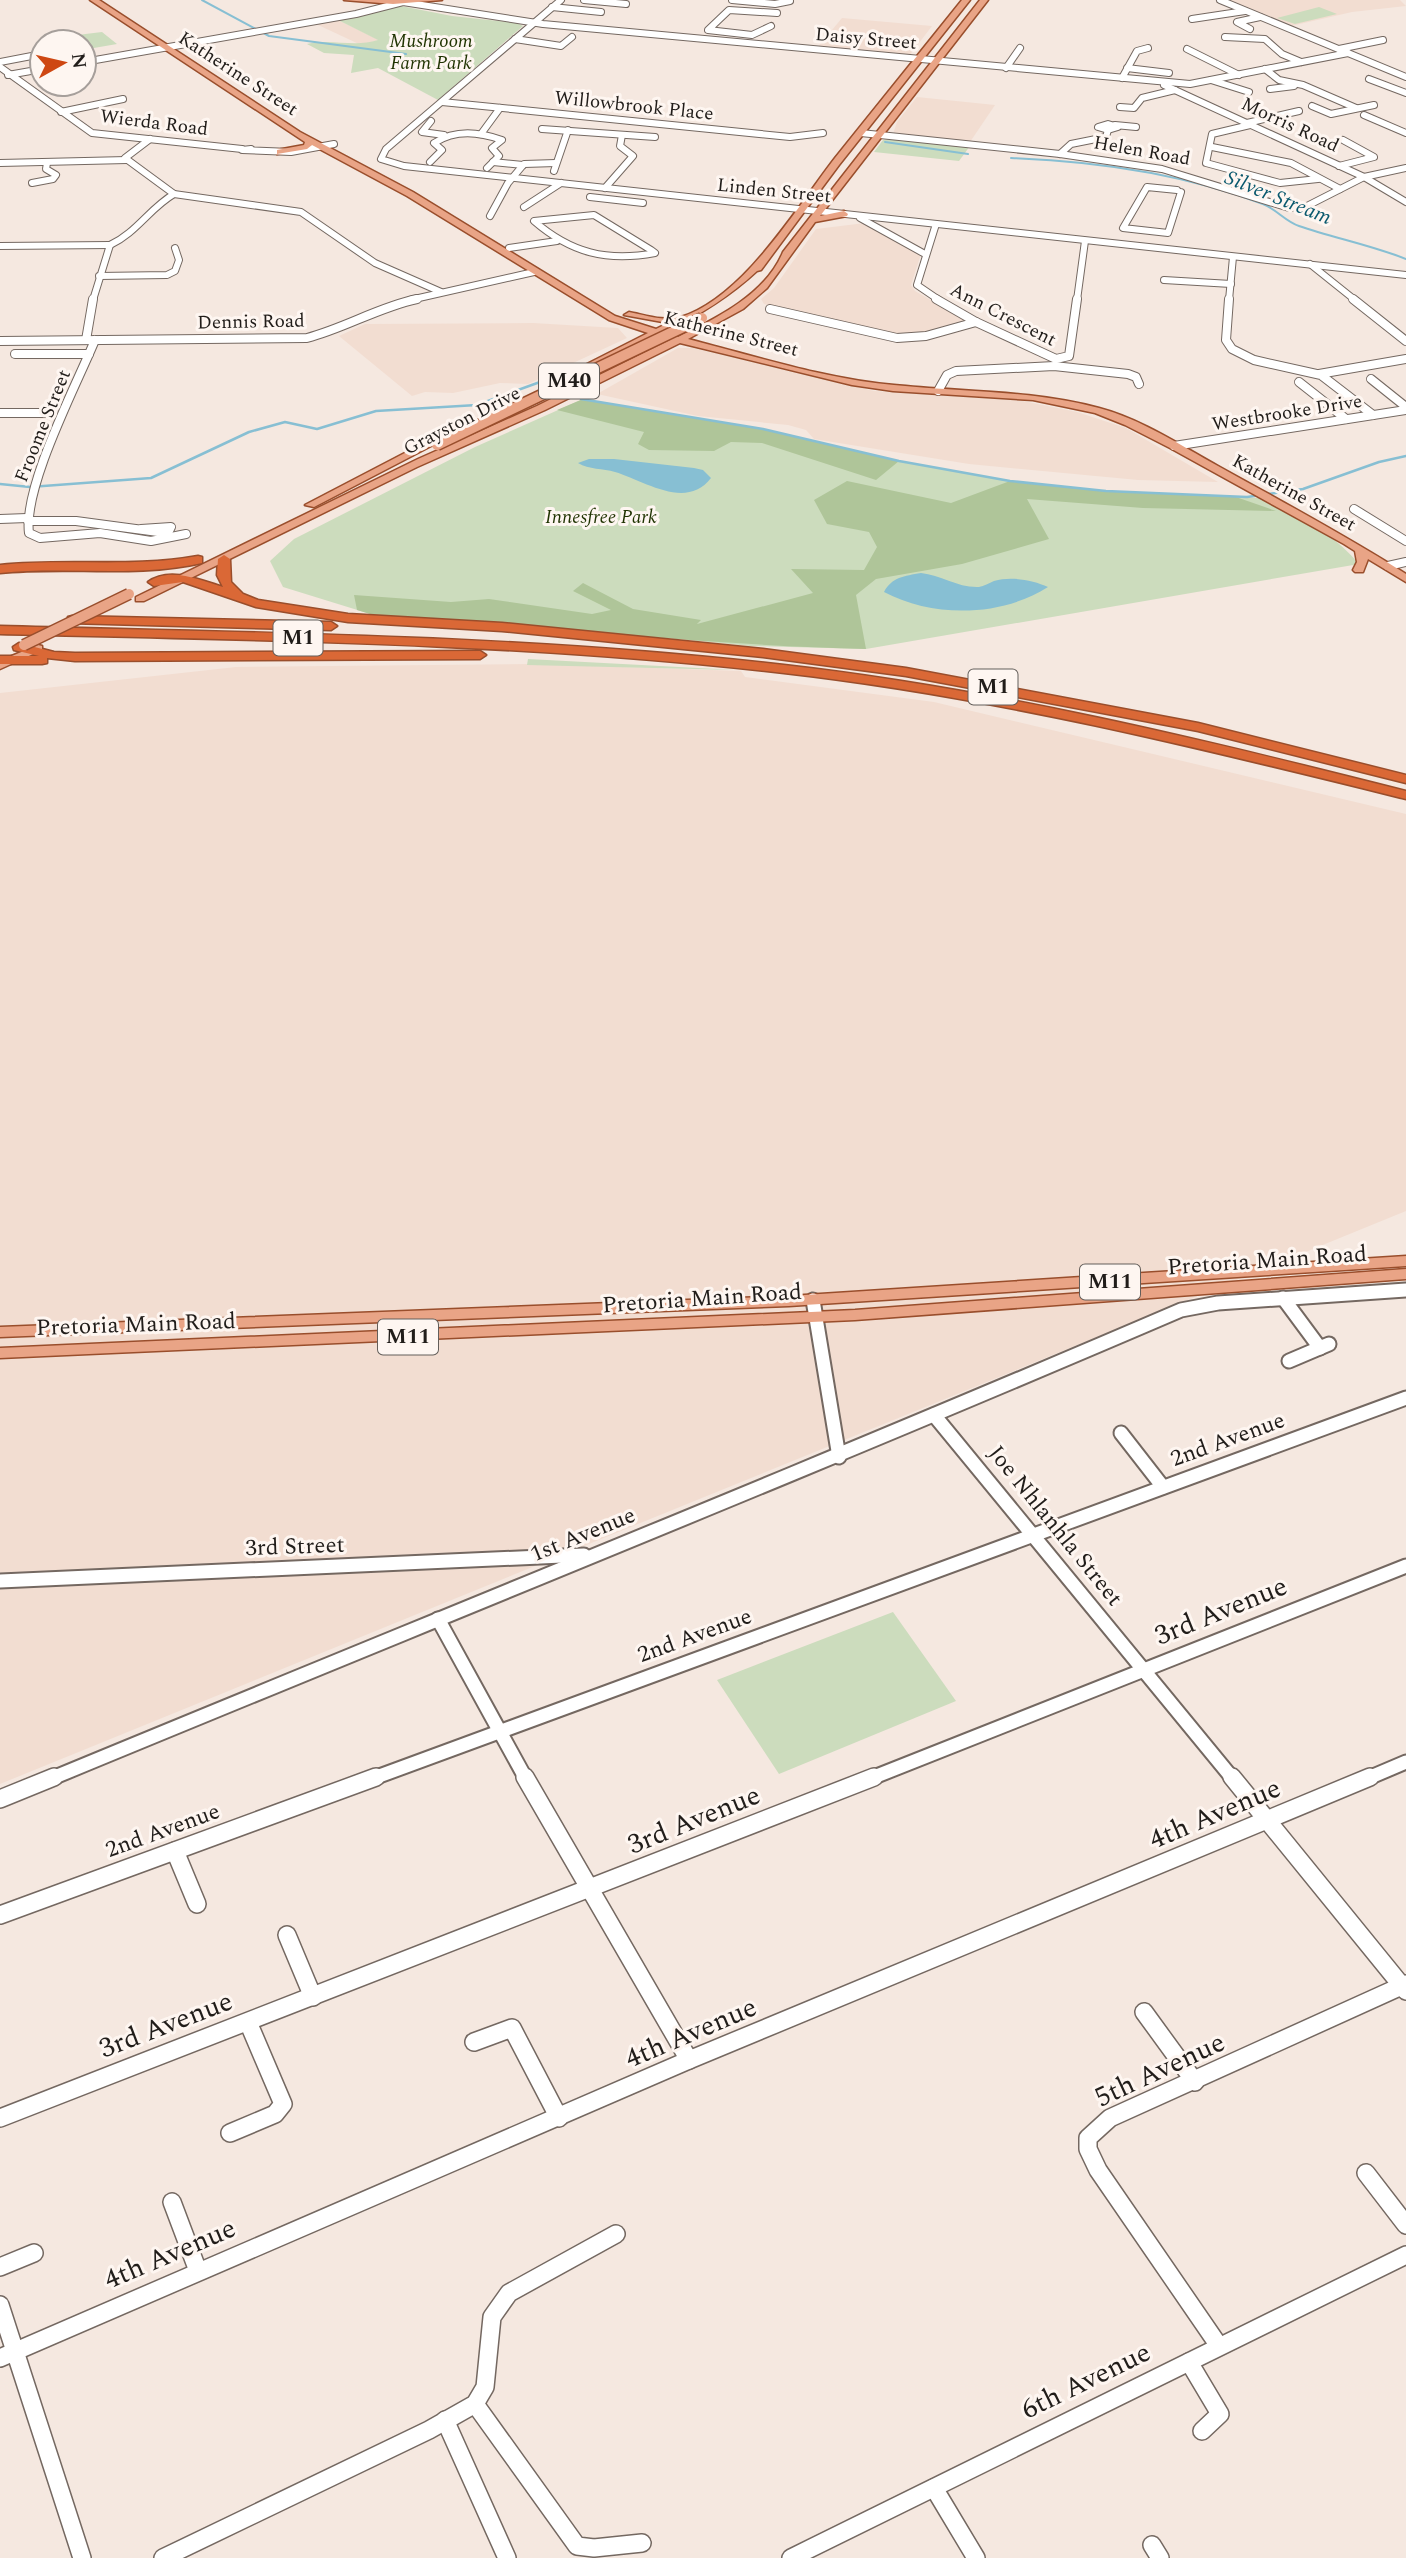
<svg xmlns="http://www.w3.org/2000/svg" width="1406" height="2558" font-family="Spectral,serif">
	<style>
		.built { fill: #f2ddd1 }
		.green { fill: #ccdcbd }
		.forest { fill: #afc599 }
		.water { fill: #87bfd3 }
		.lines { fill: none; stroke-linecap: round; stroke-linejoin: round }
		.stream-far1 { stroke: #87bfd3; stroke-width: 2 }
		.stream { stroke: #87bfd3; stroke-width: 2.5 }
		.minor-far3-casing { stroke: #746861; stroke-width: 8 }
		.minor-far2-casing { stroke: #746861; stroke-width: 10 }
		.minor-far1-casing { stroke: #746861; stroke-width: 17 }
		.minor-casing { stroke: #746861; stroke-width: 20 }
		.major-casing { stroke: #994e2c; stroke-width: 3 }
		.highway-casing { stroke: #994e2c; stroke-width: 3 }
		.minor-far3 { stroke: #fff; stroke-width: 6 }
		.minor-far2 { stroke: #fff; stroke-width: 8 }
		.minor-far1 { stroke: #fff; stroke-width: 13 }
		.minor { stroke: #fff; stroke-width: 17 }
		.major { fill: #e9a486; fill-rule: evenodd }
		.highway { fill: #da6836; fill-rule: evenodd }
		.major-bridge-casing { stroke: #994e2c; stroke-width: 13; stroke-linecap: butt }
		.major-bridge { stroke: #e9a486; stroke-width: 10 }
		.labels { text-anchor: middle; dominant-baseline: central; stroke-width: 6; stroke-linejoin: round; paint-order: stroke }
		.far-street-label { font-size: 19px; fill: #211d1a; stroke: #fef6f1 }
		.far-park-label { font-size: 19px; font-style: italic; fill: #1f3301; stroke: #fef6f1 }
		.far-water-label { font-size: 21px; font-style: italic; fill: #0a596e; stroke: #fef6f1 }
		.shield { fill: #fef6f1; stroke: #635e5a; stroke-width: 2 }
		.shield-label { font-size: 21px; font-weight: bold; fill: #211d1a }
		.street-label { font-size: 23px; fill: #211d1a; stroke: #fef6f1 }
		.near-street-label { font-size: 28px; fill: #211d1a; stroke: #fef6f1 }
	</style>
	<rect width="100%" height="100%" fill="#f5e8e0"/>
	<!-- built -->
	<g class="built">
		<path d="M1228 0H1400L1406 6 1352 12 1291 26Z"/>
		<path d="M842 18 932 26 909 56 817 48Z"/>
		<path d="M338 20 379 40 361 45 316 24Z"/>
		<path d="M917 97 995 105 970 142 893 134 897 122Z"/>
		<path d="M865 223 921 254 911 285 915 291 967 321 918 334 895 335 764 304 761 299 774 288 816 229Z"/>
		<path d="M533 323 618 328 627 338 528 384 500 383 453 393 425 392 412 396 339 336 365 324Z"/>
		<path d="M678 348H694L874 391 1018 400 1077 412 1126 428 1218 482 1138 480 969 464 814 439 806 430 788 425 698 416 597 394Z"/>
		<path d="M533 664 741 671 745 677 934 702 1406 814V1211L0 1784V693L236 667Z"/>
	</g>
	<!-- green -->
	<g class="green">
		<path d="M401 6 452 16 517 23 523 26 438 100 378 68 351 73 354 55 324 53 307 44C331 38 354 48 378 40L336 19Z"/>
		<path d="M1319 7 1337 14 1295 24 1277 18Z"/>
		<path d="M102 32 117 44 88 49 84 42H77L69 36Z"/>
		<path d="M894 138 970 146 959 161 874 152 883 140Z"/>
		<path d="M583 399 763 429 899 461 1010 481 1106 491 1259 498C1295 510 1335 535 1359 564L866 649 750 646 548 626 380 617 283 587 270 561 294 539 475 447Z"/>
		<path d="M528 659 736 670 527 665Z"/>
		<path d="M893 1612 956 1701 779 1774 717 1680Z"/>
	</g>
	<!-- forest -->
	<g class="forest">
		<path d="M583 399 763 429 899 461 876 480 762 443 731 442 714 451 649 450 638 444 644 432 557 410Z"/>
		<path d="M847 481 951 503 1010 481 1106 491 1236 497 1276 511 1143 508 1027 499 1049 539 962 564 876 579 856 595 866 649C703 645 542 626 380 617L357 610 354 595 451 602 489 599 592 614 611 610 573 591 583 583 633 609 701 620 697 624 813 593 791 569 864 570 877 547 869 532 827 524 814 500Z"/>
	</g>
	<!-- water -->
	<g class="water">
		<path d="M589 459H614L694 468 703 470 711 478C686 511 643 480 615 472 603 468 589 470 578 463Z"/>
		<path d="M921 573C941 575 958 588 979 587 984 586 989 583 994 581 1011 576 1033 580 1048 587 1001 617 933 618 884 592 892 577 904 576 921 573Z"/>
	</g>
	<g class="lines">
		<!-- stream-far1 -->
		<g class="stream-far1">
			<path d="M202 0 269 36 406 54"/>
			<path d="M885 142 968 154"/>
			<path d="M1011 158C1095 161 1184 174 1263 204 1276 209 1286 222 1299 226 1334 238 1371 245 1406 259"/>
		</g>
		<!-- stream -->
		<g class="stream">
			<path d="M581 399 763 429 899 461 1010 481 1106 491 1247 497 1303 489 1379 462 1406 456"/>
			<path d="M0 484 30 487 151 478 249 432 285 422 317 429 376 411 477 405 540 382"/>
		</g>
		<defs>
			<g id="minor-far3">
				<path d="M561 0 386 149 381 159 404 166 1406 275"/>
				<path d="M584 0 626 4"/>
				<path d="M732 0 775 4 790 1"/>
				<path d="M1220 0 1406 77"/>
				<path d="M552 7 601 12"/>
				<path d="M1192 19 1245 11"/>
				<path d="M771 26 752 35 708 30 729 10 777 13"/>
				<path d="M1250 29 1237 22 1260 17"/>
				<path d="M1225 37 1265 39 1282 54 1301 62"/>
				<path d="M515 39 561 46 572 37"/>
				<path d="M1187 49 1239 75"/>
				<path d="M1339 49 1383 40"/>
				<path d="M0 62 42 54"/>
				<path d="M84 62 356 14 403 2 543 24 1190 84 1348 53"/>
				<path d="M0 67 92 133 242 149"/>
				<path d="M1006 68 1020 48"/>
				<path d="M1127 68 1169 73"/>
				<path d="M1265 69 1279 80 1303 85 1356 108"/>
				<path d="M8 75 42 69"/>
				<path d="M1122 78 1137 51 1148 48"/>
				<path d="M1369 79 1406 93"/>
				<path d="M1211 80 1249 92"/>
				<path d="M1164 85 1364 177 1406 202"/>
				<path d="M1270 89 1294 86"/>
				<path d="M442 102 790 137 823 133"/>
				<path d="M1312 106 1331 114 1374 105"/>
				<path d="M1120 107 1134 108 1142 98 1175 90"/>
				<path d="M61 112 123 99"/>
				<path d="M1364 115 1406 133"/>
				<path d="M431 121 422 132 444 135"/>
				<path d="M1247 123 1299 111"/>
				<path d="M1108 124 1118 127 1108 130 1098 127Z"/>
				<path d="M1115 125 1136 127"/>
				<path d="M1250 125 1212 134 1206 163 1280 183 1318 179"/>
				<path d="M542 129 655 137"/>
				<path d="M861 133 1060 154 1162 169 1289 208 1307 206 1364 177 1406 168"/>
				<path d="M481 134 500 108"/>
				<path d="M150 139 125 158 174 194 301 212 375 263 441 292"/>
				<path d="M1212 147 1291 163 1340 189"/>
				<path d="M251 149 242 150 291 152 334 144"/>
				<path d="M1060 154 1071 144 1106 137 1108 130"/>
				<path d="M430 162 442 150 434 143C456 129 479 132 502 140L492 148 499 156 487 168"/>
				<path d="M493 162 523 165"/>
				<path d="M0 163 127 160"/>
				<path d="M1339 166 1374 157 1343 140"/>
				<path d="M554 171 568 130"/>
				<path d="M32 183 53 179 56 175 46 169 47 163"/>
				<path d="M605 188 633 156 620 146 622 135"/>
				<path d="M1177 190 1147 187 1123 228 1168 233 1181 192"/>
				<path d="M590 197 643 203"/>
				<path d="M524 207 561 183"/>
				<path d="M594 215 651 250 655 253C607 262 571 253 534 221Z"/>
				<path d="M490 216 508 183 524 164 556 163"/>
				<path d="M860 218 925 254"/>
				<path d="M936 224 917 285 939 300"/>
				<path d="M0 246 110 245"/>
				<path d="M509 248 557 241"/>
				<path d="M1310 264 1355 300"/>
				<path d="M99 276 167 275 175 271 179 260 175 248"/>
				<path d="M1164 280 1231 284"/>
				<path d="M93 300 110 245C136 233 150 208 174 194"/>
				<path d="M410 300 534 272"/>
				<path d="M1077 300 1085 241"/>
				<path d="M1229 300 1233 257"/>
			</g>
			<g id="minor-far2">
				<path d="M936 299 976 322 1056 359 1069 356 1077 299"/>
				<path d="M1229 299 1226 340 1232 349 1254 360 1321 375 1373 415"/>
				<path d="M1353 299 1406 341"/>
				<path d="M770 309 897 338 926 336 976 322"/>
				<path d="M86 340 93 299"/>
				<path d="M95 340C76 386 23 487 29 533L40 538 100 533 151 541 186 534"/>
				<path d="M0 341 307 338C345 328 379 307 417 299"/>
				<path d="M15 354H89"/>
				<path d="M1319 374 1406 359"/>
				<path d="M1371 379 1406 407"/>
				<path d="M1299 382 1346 419"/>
				<path d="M938 391 947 375 956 371 1054 366 1128 374 1136 377 1139 384"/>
				<path d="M0 413H50"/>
				<path d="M1174 446 1406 410"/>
				<path d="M1354 509 1406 541"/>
				<path d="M0 519 27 518"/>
				<path d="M28 521H76L158 532 169 531 171 527 141 529"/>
				<path d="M1388 566 1406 562"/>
			</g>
			<g id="minor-far1">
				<path d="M1283 1298 1320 1348"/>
				<path d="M813 1300 839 1457"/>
				<path d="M1289 1361 1329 1344"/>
				<path d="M934 1415 1233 1779"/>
				<path d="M1121 1433 1163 1487"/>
				<path d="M0 1581 584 1555"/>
				<path d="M438 1619 526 1779"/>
				<path d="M50 1779C427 1623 806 1471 1181 1310L1218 1303 1406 1290"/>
				<path d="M371 1779 1406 1398"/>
				<path d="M869 1779 1406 1566"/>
				<path d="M1366 1779 1406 1762"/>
			</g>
			<g id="minor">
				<path d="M525 1777 689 2060"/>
				<path d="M1232 1777 1406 1991"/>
				<path d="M0 1799 54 1777"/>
				<path d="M175 1851 197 1904"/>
				<path d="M0 1915 376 1777"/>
				<path d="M287 1935 313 1997"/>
				<path d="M1144 2012 1195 2082"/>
				<path d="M474 2042 512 2028 559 2118"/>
				<path d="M0 2118 874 1777"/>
				<path d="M230 2133 275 2114 283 2104 248 2022"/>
				<path d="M1366 2173 1406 2225"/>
				<path d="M172 2202 198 2271"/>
				<path d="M0 2267 34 2253"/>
				<path d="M0 2305 82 2558"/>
				<path d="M1219 2346 1098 2170 1088 2149V2138L1110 2118 1406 1984"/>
				<path d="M0 2358 689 2060 1370 1777"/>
				<path d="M1189 2362 1220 2414 1202 2431"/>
				<path d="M475 2404 577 2546 594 2548 642 2543"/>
				<path d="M445 2420 507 2558"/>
				<path d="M934 2488 976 2558"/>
				<path d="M1152 2545 1160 2558"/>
				<path d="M163 2558 429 2430 475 2404 485 2387 492 2317 509 2293 616 2234"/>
				<path d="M791 2558 1406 2255"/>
			</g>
			<g id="major">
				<path d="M90 0H99L300 132 413 192 615 316 656 329 668 323 624 315 629 312C645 315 665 322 681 317 744 297 797 207 835 158 877 105 920 53 962 0H970L839 165 761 270 757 271C729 297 700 315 665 332L678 337C717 318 766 294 783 252L980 0H988L820 216 844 211 848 214 847 216 815 222 767 288 743 309 688 339C755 356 825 379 894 385 963 392 1032 390 1099 408 1141 419 1180 445 1218 466 1281 501 1345 535 1406 574V582L1368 559 1363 572H1355L1353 570 1357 562 1355 551 1344 544 1170 448 1125 425 1095 413 1033 400 893 391 852 385 680 343 545 410 417 467 144 601H136V597L418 459 537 406 670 340 657 336 591 369H585V365L648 333 609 320 407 196 312 145 307 149 277 154V150L304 145 305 142Z"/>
				<path d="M344 0H442L393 4Z"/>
				<path d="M447 431 456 433 314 507 305 505Z"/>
				<path d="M38 645 42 646V650L0 669V661Z"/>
				<path d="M1406 1256V1266L789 1306 0 1337V1327L789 1296Z"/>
				<path d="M1406 1269V1279L855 1320 0 1358V1348L855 1310Z"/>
			</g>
			<g id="highway">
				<path d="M224 555 230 559 231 582 243 594 258 600 348 614 502 623 763 649 906 668 1198 723 1406 775V783L1198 731 906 676 763 657 502 631 348 622 256 607 183 582 154 586 148 582C169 566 201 580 223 587L217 575 218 559Z"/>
				<path d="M198 556 202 557V563C136 578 67 566 0 573V565C66 558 132 568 198 556Z"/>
				<path d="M72 616 331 622 337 626 331 630 68 623V617Z"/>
				<path d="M0 626C261 633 524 635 784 665 995 689 1201 739 1406 791V799C1200 748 995 697 784 673 524 643 262 640 0 634Z"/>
				<path d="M19 643 54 652 75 653 480 651 486 655 480 659 75 661 47 658V663L42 664H0V656H39L14 650 13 647Z"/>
			</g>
		</defs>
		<!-- minor-far3 casing -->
		<use href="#minor-far3" class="minor-far3-casing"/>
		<!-- minor-far2 casing -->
		<use href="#minor-far2" class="minor-far2-casing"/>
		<!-- minor-far1 casing -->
		<use href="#minor-far1" class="minor-far1-casing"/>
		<!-- minor casing -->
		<use href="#minor" class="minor-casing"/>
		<!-- major casing -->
		<use href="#major" class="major-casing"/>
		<!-- highway casing -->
		<use href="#highway" class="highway-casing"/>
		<!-- minor-far3 -->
		<use href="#minor-far3" class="minor-far3"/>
		<!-- minor-far2 -->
		<use href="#minor-far2" class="minor-far2"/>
		<!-- minor-far1 -->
		<use href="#minor-far1" class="minor-far1"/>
		<!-- minor -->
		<use href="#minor" class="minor"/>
		<!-- major -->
		<use href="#major" class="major"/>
		<!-- highway -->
		<use href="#highway" class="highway"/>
		<defs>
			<g id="major-bridge">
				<path d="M437 445 702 318"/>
				<path d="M24 645 129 594"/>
			</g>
		</defs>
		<!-- major-bridge casing -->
		<use href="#major-bridge" class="major-bridge-casing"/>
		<!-- major-bridge -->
		<use href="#major-bridge" class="major-bridge"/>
	</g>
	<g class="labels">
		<!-- far-street labels -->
		<g class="far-street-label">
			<text transform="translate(866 39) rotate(5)">Daisy Street</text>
			<text transform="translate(238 74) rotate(33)">Katherine Street</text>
			<text transform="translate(634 106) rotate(6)">Willowbrook Place</text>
			<text transform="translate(154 123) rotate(7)">Wierda Road</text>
			<text transform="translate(1290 125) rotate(25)">Morris Road</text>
			<text transform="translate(1142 151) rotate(10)">Helen Road</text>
			<text transform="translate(774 191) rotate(6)">Linden Street</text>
			<text transform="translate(1003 315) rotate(27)">Ann Crescent</text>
			<text transform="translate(251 322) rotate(-1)">Dennis Road</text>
			<text transform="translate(731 334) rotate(14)">Katherine Street</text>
			<text transform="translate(1287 413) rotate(-9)">Westbrooke Drive</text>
			<text transform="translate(462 421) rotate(-27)">Grayston Drive</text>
			<text transform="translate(43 426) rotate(-68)">Froome Street</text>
			<text transform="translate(1294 493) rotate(29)">Katherine Street</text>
		</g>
		<!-- far-park labels -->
		<g class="far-park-label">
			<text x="431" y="41">Mushroom<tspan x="431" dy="22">Farm Park</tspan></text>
			<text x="601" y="517">Innesfree Park</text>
		</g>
		<!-- far-water labels -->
		<g class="far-water-label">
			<text transform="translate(1278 198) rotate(22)">Silver Stream</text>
		</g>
		<!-- shield labels -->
		<g class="shield">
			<rect x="539" y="363.5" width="60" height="35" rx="5"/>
			<rect x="273.5" y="620.5" width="49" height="35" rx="5"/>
			<rect x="968.5" y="669.5" width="49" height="35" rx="5"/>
			<rect x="1080" y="1264.5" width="60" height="35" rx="5"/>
			<rect x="378" y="1319.5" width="60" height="35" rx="5"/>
		</g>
		<g class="shield-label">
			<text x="569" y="381">M40</text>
			<text x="298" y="638">M1</text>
			<text x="993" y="687">M1</text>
			<text x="1110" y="1282">M11</text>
			<text x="408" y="1337">M11</text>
		</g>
		<!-- street labels -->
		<g class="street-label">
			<text transform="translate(1267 1261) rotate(-4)">Pretoria Main Road</text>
			<text transform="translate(702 1299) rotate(-4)">Pretoria Main Road</text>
			<text transform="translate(136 1325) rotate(-2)">Pretoria Main Road</text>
			<text transform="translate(1228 1440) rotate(-20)">2nd Avenue</text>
			<text transform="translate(1055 1526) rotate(51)">Joe Nhlanhla Street</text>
			<text transform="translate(583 1535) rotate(-22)">1st Avenue</text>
			<text transform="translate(295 1547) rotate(-2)">3rd Street</text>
			<text transform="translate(695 1636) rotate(-20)">2nd Avenue</text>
			<text transform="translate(163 1831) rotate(-20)">2nd Avenue</text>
		</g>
		<!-- near-street labels -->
		<g class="near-street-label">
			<text transform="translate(1221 1611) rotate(-22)">3rd Avenue</text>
			<text transform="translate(1215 1814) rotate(-23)">4th Avenue</text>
			<text transform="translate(694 1820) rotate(-22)">3rd Avenue</text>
			<text transform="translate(166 2025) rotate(-21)">3rd Avenue</text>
			<text transform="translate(691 2033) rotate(-23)">4th Avenue</text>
			<text transform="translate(1160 2070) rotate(-25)">5th Avenue</text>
			<text transform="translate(170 2254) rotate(-23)">4th Avenue</text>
			<text transform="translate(1086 2381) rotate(-26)">6th Avenue</text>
		</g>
	</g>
	<!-- north arrow -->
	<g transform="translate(63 63) rotate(82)"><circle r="33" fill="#fef6f1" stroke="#a69f9b" stroke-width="2"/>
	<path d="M0-5L12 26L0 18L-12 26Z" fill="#ce4712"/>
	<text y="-10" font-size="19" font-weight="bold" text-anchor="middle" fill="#211d1a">N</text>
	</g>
</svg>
